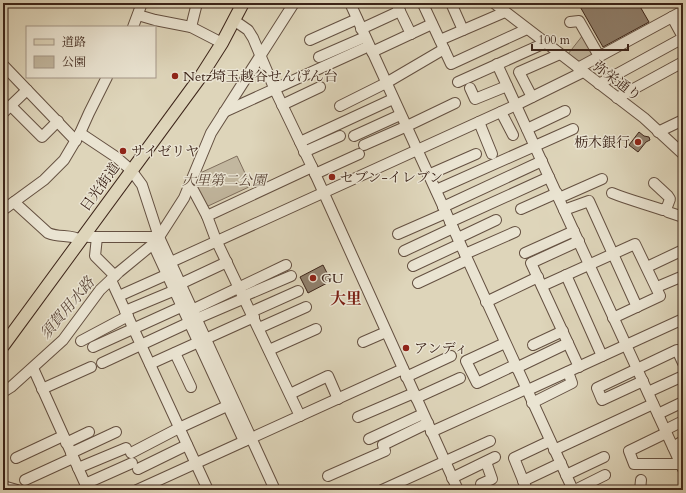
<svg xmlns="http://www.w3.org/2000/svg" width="686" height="493" font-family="Cardo,'Noto Serif JP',serif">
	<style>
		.green { fill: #c2b79f; stroke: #7f6e5c }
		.building { fill: #90806d; stroke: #3c2419 }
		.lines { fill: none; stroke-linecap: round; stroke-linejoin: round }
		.minor-casing { stroke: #645041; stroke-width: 12 }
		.major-casing { stroke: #3c2419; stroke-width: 14 }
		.minor { stroke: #eae4d2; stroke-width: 10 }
		.major { stroke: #ded5ba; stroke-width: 12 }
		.poi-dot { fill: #8f2418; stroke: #eae4d2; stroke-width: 1.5 }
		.labels { text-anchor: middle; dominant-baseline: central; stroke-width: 3; stroke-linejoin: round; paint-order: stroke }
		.poi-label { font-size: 14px; fill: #3c2419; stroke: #eae4d2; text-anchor: start }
		.street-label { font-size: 14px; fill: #3c2419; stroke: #eae4d2 }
		.park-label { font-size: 14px; font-style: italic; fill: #5e493a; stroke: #eae4d2 }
		.water-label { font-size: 15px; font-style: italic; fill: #5c4739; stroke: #eae4d2 }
		.quarter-label { font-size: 16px; font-weight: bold; fill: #7a1f14; stroke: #eae4d2 }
	</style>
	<rect width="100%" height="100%" fill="#ded5ba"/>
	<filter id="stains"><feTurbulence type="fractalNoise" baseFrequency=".005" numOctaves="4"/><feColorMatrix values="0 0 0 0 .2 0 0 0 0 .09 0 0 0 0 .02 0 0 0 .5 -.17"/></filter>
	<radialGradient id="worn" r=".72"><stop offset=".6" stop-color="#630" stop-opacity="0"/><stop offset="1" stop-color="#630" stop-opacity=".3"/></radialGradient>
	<!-- green -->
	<g class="green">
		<path d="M583 35 596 55 578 62 568 54Z"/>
		<path d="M237 156 251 186 206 207 194 182 198 174Z"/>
	</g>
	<!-- building -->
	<g class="building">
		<path d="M578 3H638L649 22 603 47Z"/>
		<path d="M639 132 644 136 649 137 650 140 646 142 638 152 629 145Z"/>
		<path d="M323 265 331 281 308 293 300 277Z"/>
	</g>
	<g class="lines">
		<defs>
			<g id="minor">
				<path d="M350 3 573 490"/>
				<path d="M396 3 411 34"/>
				<path d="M425 3 423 4 451 64 527 29"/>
				<path d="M451 3 463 30"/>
				<path d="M494 3 644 118 683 154"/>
				<path d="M138 15 155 20 191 27 222 43"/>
				<path d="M672 17 683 37"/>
				<path d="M235 21 248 30 253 38 275 90 312 167 458 490"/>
				<path d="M570 22 579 21 599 56"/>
				<path d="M133 27 142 3"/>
				<path d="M191 27 197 3"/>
				<path d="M361 29 400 11"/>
				<path d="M310 40 357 19"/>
				<path d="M440 40 505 12"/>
				<path d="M372 52 432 24"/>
				<path d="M319 57 365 37"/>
				<path d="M497 64 683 469"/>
				<path d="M3 65 76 141"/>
				<path d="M578 68 683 11"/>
				<path d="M458 82 545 43"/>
				<path d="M599 84 683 38"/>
				<path d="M470 88 475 99 507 86"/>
				<path d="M532 97 519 72 560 54"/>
				<path d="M617 98 683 62"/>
				<path d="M282 105 320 87"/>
				<path d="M11 106 42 137 58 121"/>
				<path d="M340 106 386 83 444 49"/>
				<path d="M224 112 369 46"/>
				<path d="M501 112 513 135"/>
				<path d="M3 113 27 90"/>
				<path d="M479 122 492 154"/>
				<path d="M527 129 565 111"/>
				<path d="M658 132 683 120"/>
				<path d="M80 133 116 157 131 170 142 185 159 237 275 490"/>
				<path d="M354 136 400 115"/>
				<path d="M300 142 393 99"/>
				<path d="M364 145 405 127 455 103"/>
				<path d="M304 152 340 136"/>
				<path d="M315 174 359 154"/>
				<path d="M428 175 476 154"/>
				<path d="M190 184 207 216 216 240 300 416"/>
				<path d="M436 190 573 129"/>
				<path d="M612 193C629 200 646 204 663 210L667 207 670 199 668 196 654 183"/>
				<path d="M559 198 602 179"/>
				<path d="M14 202 48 233C59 238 71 234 80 240"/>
				<path d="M443 207 542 161"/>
				<path d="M521 209 557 193"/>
				<path d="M664 209 668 212 683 217"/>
				<path d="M3 210 44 180 64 160 80 133 89 113 107 77"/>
				<path d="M564 210 589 201 637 307"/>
				<path d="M207 216 312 167"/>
				<path d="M450 222 549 177"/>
				<path d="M85 234 89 237H159L184 198 211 133 294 3"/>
				<path d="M398 234 446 213"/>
				<path d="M97 237 95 256 115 276"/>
				<path d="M458 238 496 220"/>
				<path d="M579 241 531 263 579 367"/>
				<path d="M153 244 244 441"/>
				<path d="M404 251 453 228"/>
				<path d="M525 253 574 231"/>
				<path d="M465 254 515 232"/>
				<path d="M171 262 516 105 583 72"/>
				<path d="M413 266 460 244"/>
				<path d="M647 267 683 250"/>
				<path d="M566 275 602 356"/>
				<path d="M111 280 208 490"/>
				<path d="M418 283 467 260"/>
				<path d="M180 284 227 262"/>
				<path d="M542 286 635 244 660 296 613 318"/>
				<path d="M657 287 683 276"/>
				<path d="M119 296 166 275"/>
				<path d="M244 296 291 276"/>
				<path d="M486 302 538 277"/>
				<path d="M192 310 286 265"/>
				<path d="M125 311 173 291"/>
				<path d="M251 312 298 291"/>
				<path d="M196 319 245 298"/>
				<path d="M259 328 306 307"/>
				<path d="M81 341 128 316"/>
				<path d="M363 342 386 332"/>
				<path d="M505 343 466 361 477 383 515 365"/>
				<path d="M533 345 563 331"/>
				<path d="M93 347 181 307"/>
				<path d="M269 350 316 329"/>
				<path d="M175 353 191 387"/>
				<path d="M102 363 188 323"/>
				<path d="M150 364 254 317"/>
				<path d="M33 368 88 490"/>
				<path d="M516 368 568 343"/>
				<path d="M406 377 451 356"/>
				<path d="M643 381 602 400 597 388 677 350 683 363"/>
				<path d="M42 389 91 367"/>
				<path d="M3 392 11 387 63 340 100 290 119 272 153 244 159 237"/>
				<path d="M648 392 683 376"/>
				<path d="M290 394 328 376 338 399"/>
				<path d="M416 398 460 378"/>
				<path d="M532 403 572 383 568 372"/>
				<path d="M658 414 683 402"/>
				<path d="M358 417 414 393"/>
				<path d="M665 430 683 421"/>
				<path d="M431 432 526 389H530L683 319"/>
				<path d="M666 433 629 451 634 464H681"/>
				<path d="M369 439 423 414"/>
				<path d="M66 443 89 432"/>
				<path d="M673 447 683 441"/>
				<path d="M554 450 653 404"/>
				<path d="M71 453 116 432"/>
				<path d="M131 453 179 428 227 406"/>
				<path d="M16 458 63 436"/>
				<path d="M78 468 126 448"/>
				<path d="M138 469 187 445"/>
				<path d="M566 475 604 457"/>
				<path d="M328 476 385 451 383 445 428 423"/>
				<path d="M452 478 495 457"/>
				<path d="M25 480 73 458"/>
				<path d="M523 481 561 463"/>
				<path d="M85 484 132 463"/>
				<path d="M481 484 492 479 486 462"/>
				<path d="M3 486 17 490"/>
				<path d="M137 490 403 369"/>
				<path d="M382 490 490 441"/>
				<path d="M527 490 514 458 550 441"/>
				<path d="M575 490 605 475"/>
				<path d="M640 490 641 480"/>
			</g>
			<path id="major" d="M3 346 201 76 222 43 243 3"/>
		</defs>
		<!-- minor casing -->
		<use href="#minor" class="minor-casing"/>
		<!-- major casing -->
		<use href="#major" class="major-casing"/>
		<!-- minor -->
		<use href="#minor" class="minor"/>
		<!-- major -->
		<use href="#major" class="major"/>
	</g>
	<!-- markers -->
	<g class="poi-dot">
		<circle cx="175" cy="76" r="4"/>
		<circle cx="638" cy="142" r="4"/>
		<circle cx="123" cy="151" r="4"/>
		<circle cx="332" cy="177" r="4"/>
		<circle cx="313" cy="278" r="4"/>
		<circle cx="406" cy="348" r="4"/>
	</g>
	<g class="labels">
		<!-- poi labels -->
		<g class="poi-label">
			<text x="183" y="76">Netz埼玉越谷せんげん台</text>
			<text x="630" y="142" text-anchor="end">栃木銀行</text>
			<text x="131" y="151">サイゼリヤ</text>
			<text x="340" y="177">セブン-イレブン</text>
			<text x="321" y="278">GU</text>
			<text x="414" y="348">アンディ</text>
		</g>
		<!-- street labels -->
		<g class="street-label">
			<text transform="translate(617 81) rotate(37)">弥栄通り</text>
			<text transform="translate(100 187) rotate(-54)">日光街道</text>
		</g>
		<!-- park labels -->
		<g class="park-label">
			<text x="224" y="180">大里第二公園</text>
		</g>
		<!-- water labels -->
		<g class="water-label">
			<text transform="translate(67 308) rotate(-50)">須賀用水路</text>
		</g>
		<!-- quarter labels -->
		<g class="quarter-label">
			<text x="346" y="299">大里</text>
		</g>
	</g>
	<!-- margin -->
	<rect width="686" height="493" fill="none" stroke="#ded5ba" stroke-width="16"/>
	<rect x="4" y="4" width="678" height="485" fill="none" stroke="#3c2419" stroke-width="2"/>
	<rect x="8" y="8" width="670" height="477" fill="none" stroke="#3c2419"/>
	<!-- legend -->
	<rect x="26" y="26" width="130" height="52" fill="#eae4d2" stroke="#a49788"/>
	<rect x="34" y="39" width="20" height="6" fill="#ded5ba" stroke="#a49788"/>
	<text x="62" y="46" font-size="12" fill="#3c2419">道路</text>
	<rect x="34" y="56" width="20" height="12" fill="#c2b79f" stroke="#a49788"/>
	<text x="62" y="66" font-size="12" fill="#3c2419">公園</text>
	<!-- scale -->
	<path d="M532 44v6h96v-6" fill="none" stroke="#3c2419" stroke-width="2"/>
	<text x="538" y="44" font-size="12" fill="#3c2419" stroke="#eae4d2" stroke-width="3" paint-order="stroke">100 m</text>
	<rect width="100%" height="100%" filter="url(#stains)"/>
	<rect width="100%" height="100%" fill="url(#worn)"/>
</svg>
